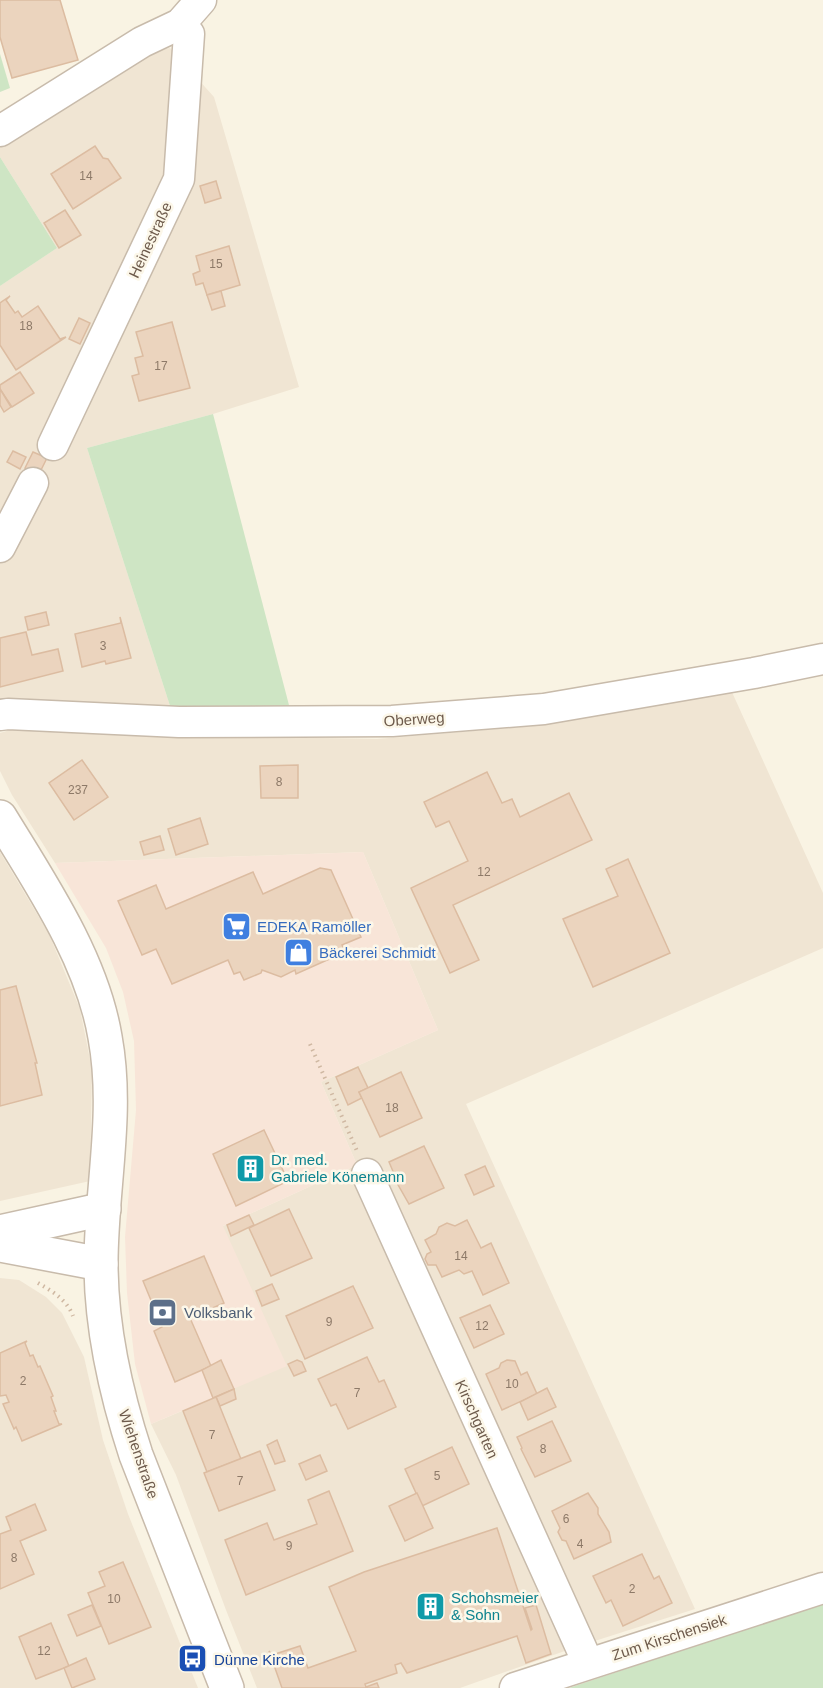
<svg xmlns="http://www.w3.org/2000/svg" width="823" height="1688" font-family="Arial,sans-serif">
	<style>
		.residential { fill: #f0e5d3 }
		.commercial { fill: #f8e5d8 }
		.green { fill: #cee5c4 }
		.building { fill: #ebd4be; stroke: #dcbca1; stroke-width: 1.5 }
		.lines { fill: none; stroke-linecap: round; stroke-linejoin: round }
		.minor-casing { stroke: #c8bbab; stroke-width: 33 }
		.tertiary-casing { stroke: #c8bbab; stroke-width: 36 }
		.path { stroke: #cfb8a2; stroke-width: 4; stroke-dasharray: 1.5 4.5; stroke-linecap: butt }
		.minor { stroke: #fff; stroke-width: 30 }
		.tertiary { stroke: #fff; stroke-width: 33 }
		.labels { text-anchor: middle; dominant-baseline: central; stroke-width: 5; stroke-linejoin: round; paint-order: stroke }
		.number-label { font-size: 12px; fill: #8d7968 }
		.street-label { font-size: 15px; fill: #6e5b4c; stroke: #fcf7e9 }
		.shop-label { font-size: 15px; fill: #366cbe; stroke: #fcf7e9; text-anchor: start }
		.culture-label { font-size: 15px; fill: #0d838f; stroke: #fcf7e9; text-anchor: start }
		.service-label { font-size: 15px; fill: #4e5e75; stroke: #fcf7e9; text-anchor: start }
		.transit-label { font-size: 15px; fill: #164399; stroke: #fcf7e9; text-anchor: start }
	</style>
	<rect width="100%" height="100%" fill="#f9f3e3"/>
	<!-- residential -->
	<g class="residential">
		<path d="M170 48 214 97 299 387 213 414 87 448 171 709 0 700V286L57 248 0 157V144L141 54Z"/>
		<path d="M731 690 823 893V948L466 1104 695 1609 579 1646 460 1688H257L226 1610 176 1475 151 1424 213 1398 223 1226 357 1165 321 1082 438 1030 363 852 55 863 12 795 0 771V733L13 729 161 735 377 739 534 726Z"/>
		<path d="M0 852 49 934 80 1009 92 1070 90 1181 0 1201Z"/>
		<path d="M0 1278 19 1280 46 1297 62 1313 84 1357 103 1440 128 1514 198 1688H0Z"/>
	</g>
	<!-- commercial -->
	<path class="commercial" d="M363 852 438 1030 321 1082 357 1165 223 1226 287 1366 151 1424 135 1364 127 1293 125 1237 136 1110 134 1041 123 992 106 948 55 863Z"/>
	<!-- green -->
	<g class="green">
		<path d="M0 54 10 88 0 92Z"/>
		<path d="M0 157 57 248 0 286Z"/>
		<path d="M213 414 290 709H171L87 448Z"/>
		<path d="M823 1603V1688H569Z"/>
	</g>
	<!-- building -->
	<g class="building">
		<path d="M0 0H60L78 60 12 78 0 37Z"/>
		<path d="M95 146 103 158 108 159 121 178 73 209 51 174Z"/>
		<path d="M216 181 221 198 205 203 200 186Z"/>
		<path d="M65 210 81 235 59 248 44 223Z"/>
		<path d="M229 246 240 285 207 295 203 283 196 285 193 274 200 271 196 256Z"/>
		<path d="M221 291 225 306 212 310 207 295Z"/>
		<path d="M10 296 6 300 15 313 18 311 22 317 38 306 60 339 66 337 16 370 0 345V303Z"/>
		<path d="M79 318 90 323 80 344 69 339Z"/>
		<path d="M172 322 190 388 139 401 132 376 139 374 135 358 143 356 136 332Z"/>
		<path d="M20 372 34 393 12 407 0 389V385Z"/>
		<path d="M0 389 11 407 4 412 0 405Z"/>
		<path d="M13 451 26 457 20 469 7 462Z"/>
		<path d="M33 452 47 458 39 474 25 468Z"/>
		<path d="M46 612 49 625 28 630 25 617Z"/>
		<path d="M120 617 131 658 106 664 105 661 82 667 75 634 121 623Z"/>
		<path d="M26 632 32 655 58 649 63 671 0 687V638Z"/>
		<path d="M82 760 108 797 74 820 49 783Z"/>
		<path d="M298 765V798H261L260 766Z"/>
		<path d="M487 772 502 803 512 799 520 817 569 793 592 840 453 905 479 960 450 973 411 888 468 861 449 821 436 827 424 802Z"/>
		<path d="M200 818 208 844 176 855 168 829Z"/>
		<path d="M160 836 164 850 144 855 140 842Z"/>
		<path d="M628 859 670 953 593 987 563 919 618 896 606 869Z"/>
		<path d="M320 868 331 870 361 937 342 945 345 952 296 974 295 970 281 977 262 970 261 973 244 980 240 972 234 974 228 960 172 984 156 949 142 955 118 901 156 885 166 909 253 872 263 894Z"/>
		<path d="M16 986 37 1063H35L42 1095 0 1106V990Z"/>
		<path d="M358 1067 368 1088 359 1092 362 1098 348 1105 336 1077Z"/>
		<path d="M401 1072 422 1118 380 1137 359 1092Z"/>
		<path d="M264 1130 288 1181 236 1206 213 1154Z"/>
		<path d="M424 1146 444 1188 409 1204 393 1176H395L389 1162Z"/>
		<path d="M485 1166 494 1186 474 1195 465 1175Z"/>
		<path d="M289 1209 312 1258 271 1276 249 1228Z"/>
		<path d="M249 1215 254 1225 231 1236 227 1225Z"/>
		<path d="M467 1220 481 1248 491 1243 509 1283 483 1295 472 1271 464 1274 459 1270 442 1277 436 1265H428L425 1259 427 1254 431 1252 425 1240 436 1234 439 1227 447 1223 455 1226Z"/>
		<path d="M204 1256 224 1303 190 1318 211 1366 175 1382 154 1331 162 1327 143 1281Z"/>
		<path d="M272 1284 279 1299 262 1306 256 1291Z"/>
		<path d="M353 1286 373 1328 305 1359 286 1316Z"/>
		<path d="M490 1305 504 1334 474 1348 460 1318Z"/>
		<path d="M27 1341 25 1343 30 1356 33 1355 38 1367 40 1366 53 1396 51 1397 56 1411H54L59 1424H62L22 1441 16 1427 14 1429 3 1404 9 1402 6 1395 0 1396V1353Z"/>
		<path d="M367 1357 379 1382 384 1380 396 1407 348 1429 336 1404 331 1406 318 1379Z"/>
		<path d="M221 1360 234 1389 213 1398 202 1370Z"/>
		<path d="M297 1360 302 1362 306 1371 294 1376 288 1364Z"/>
		<path d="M507 1360 515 1361 521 1375 527 1372 537 1394 502 1410 486 1374 499 1368 501 1363Z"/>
		<path d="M547 1388 556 1407 528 1420 520 1402Z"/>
		<path d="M234 1389 236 1399 220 1406 216 1397Z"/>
		<path d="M216 1397 241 1459 207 1472 183 1411Z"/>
		<path d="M552 1421 571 1461 535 1477 521 1449 522 1448 517 1437Z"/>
		<path d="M277 1440 285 1461 275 1464 267 1445Z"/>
		<path d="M452 1447 469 1484 422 1506 405 1469Z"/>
		<path d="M260 1451 275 1490 219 1511 204 1473Z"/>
		<path d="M320 1455 327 1471 306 1480 299 1464Z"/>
		<path d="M329 1491 353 1551 246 1595 225 1540 267 1523 274 1540 317 1524 308 1500Z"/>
		<path d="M417 1493 433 1528 405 1541 389 1506Z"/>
		<path d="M588 1493 598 1508V1514L609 1532 611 1542 574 1559 566 1541 562 1540 558 1532 560 1528 552 1511Z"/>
		<path d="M35 1504 46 1530 20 1541 34 1574 0 1589V1534L11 1530 6 1517Z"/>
		<path d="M497 1528 531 1630 532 1629 525 1608 536 1605 551 1654 526 1663 517 1636 407 1673 401 1663 395 1665 397 1673 365 1684 366 1687 377 1683 379 1688H282L269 1651 272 1655 300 1646 308 1668 356 1651 329 1587 364 1572Z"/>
		<path d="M642 1554 654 1579 659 1576 672 1603 623 1626 611 1600 606 1603 593 1576Z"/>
		<path d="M123 1562 151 1627 109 1644 88 1593 105 1586 99 1572Z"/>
		<path d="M92 1605 101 1626 77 1636 68 1615Z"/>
		<path d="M51 1623 69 1666 36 1679 19 1637Z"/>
		<path d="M86 1658 95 1679 72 1688 64 1668Z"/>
	</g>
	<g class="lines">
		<defs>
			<g id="minor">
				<path d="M0 131 142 42 180 24 201 0"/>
				<path d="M53 445 179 179 189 34 180 24"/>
				<path d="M0 547 33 483"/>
				<path d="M0 715 8 714 179 722 392 721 544 709 754 673 823 659"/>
				<path d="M367 1174 588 1663"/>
				<path d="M515 1688 823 1588"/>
			</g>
			<g id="tertiary">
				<path d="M0 817C41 884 92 959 105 1037 119 1113 101 1188 101 1263 101 1327 116 1394 136 1455L227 1688"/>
				<path d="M0 1232 104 1209"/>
				<path d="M0 1245 101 1264"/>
			</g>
		</defs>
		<!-- minor casing -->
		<use href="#minor" class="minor-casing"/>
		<!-- tertiary casing -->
		<use href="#tertiary" class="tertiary-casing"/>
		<!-- path -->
		<g class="path">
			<path d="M310 1044 357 1151"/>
			<path d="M38 1283C52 1291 67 1300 73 1316"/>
		</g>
		<!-- minor -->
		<use href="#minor" class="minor"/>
		<!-- tertiary -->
		<use href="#tertiary" class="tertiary"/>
	</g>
	<!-- icons -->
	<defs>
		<symbol id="supermarket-square" viewBox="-11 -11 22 22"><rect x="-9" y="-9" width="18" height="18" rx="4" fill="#3f7fe0" stroke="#fcf7e9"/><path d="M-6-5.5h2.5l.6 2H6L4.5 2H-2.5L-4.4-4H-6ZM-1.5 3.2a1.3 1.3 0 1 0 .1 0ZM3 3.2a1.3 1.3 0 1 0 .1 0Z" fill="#fff"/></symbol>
		<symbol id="shop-square" viewBox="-11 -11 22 22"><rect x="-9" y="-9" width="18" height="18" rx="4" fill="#3f7fe0" stroke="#fcf7e9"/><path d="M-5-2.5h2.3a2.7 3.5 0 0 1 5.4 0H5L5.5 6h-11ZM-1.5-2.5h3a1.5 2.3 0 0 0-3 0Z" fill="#fff"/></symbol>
		<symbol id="building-square" viewBox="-11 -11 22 22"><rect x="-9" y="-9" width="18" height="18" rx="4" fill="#0f9aa8" stroke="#fcf7e9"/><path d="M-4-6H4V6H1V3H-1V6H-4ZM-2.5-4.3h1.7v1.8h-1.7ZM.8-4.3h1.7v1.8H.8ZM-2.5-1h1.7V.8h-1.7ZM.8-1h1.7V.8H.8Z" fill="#fff"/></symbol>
		<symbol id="bank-square" viewBox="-11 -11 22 22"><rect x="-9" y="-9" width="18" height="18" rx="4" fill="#5c6f8a" stroke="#fcf7e9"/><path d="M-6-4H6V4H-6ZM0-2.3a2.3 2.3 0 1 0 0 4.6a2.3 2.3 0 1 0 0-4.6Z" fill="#fff"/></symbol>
		<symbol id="bus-square" viewBox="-11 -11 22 22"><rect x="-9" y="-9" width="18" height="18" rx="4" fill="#1a4fb4" stroke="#fcf7e9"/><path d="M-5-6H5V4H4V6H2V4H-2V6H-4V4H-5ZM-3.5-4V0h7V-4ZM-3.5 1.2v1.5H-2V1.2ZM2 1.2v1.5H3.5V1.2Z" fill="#fff"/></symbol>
	</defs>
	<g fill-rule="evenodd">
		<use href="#supermarket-square" x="220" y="910" width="33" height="33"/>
		<use href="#shop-square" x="282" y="936" width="33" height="33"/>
		<use href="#building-square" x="234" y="1152" width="33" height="33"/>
		<use href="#bank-square" x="146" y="1296" width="33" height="33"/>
		<use href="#building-square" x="414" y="1590" width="33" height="33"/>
		<use href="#bus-square" x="176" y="1642" width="33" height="33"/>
	</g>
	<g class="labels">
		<!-- number labels -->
		<g class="number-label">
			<text x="86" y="176">14</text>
			<text x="216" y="264">15</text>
			<text x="26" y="326">18</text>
			<text x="161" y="366">17</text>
			<text x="103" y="646">3</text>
			<text x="279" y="782">8</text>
			<text x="78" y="790">237</text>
			<text x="484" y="872">12</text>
			<text x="392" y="1108">18</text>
			<text x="461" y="1256">14</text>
			<text x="329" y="1322">9</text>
			<text x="482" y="1326">12</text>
			<text x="23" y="1381">2</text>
			<text x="512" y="1384">10</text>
			<text x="357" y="1393">7</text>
			<text x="212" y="1435">7</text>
			<text x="543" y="1449">8</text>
			<text x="437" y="1476">5</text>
			<text x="240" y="1481">7</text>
			<text x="566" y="1519">6</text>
			<text x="580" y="1544">4</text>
			<text x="289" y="1546">9</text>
			<text x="14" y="1558">8</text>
			<text x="632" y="1589">2</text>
			<text x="114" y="1599">10</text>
			<text x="44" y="1651">12</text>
		</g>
		<!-- street labels -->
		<g class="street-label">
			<text transform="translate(150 240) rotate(-65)">Heinestraße</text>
			<text transform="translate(414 719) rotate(-4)">Oberweg</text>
			<text transform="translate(477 1419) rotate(66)">Kirschgarten</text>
			<text transform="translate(139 1454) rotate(71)">Wiehenstraße</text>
			<text transform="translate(669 1637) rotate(-18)">Zum Kirschensiek</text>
		</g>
		<!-- shop labels -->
		<g class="shop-label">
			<text x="257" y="926">EDEKA Ramöller</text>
			<text x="319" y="952">Bäckerei Schmidt</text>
		</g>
		<!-- culture labels -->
		<g class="culture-label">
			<text x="271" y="1159">Dr. med.<tspan x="271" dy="17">Gabriele Könemann</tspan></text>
			<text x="451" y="1597">Schohsmeier<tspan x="451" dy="17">&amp; Sohn</tspan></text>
		</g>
		<!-- service labels -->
		<g class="service-label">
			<text x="184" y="1312">Volksbank</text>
		</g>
		<!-- transit labels -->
		<g class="transit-label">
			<text x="214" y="1659">Dünne Kirche</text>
		</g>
	</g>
</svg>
